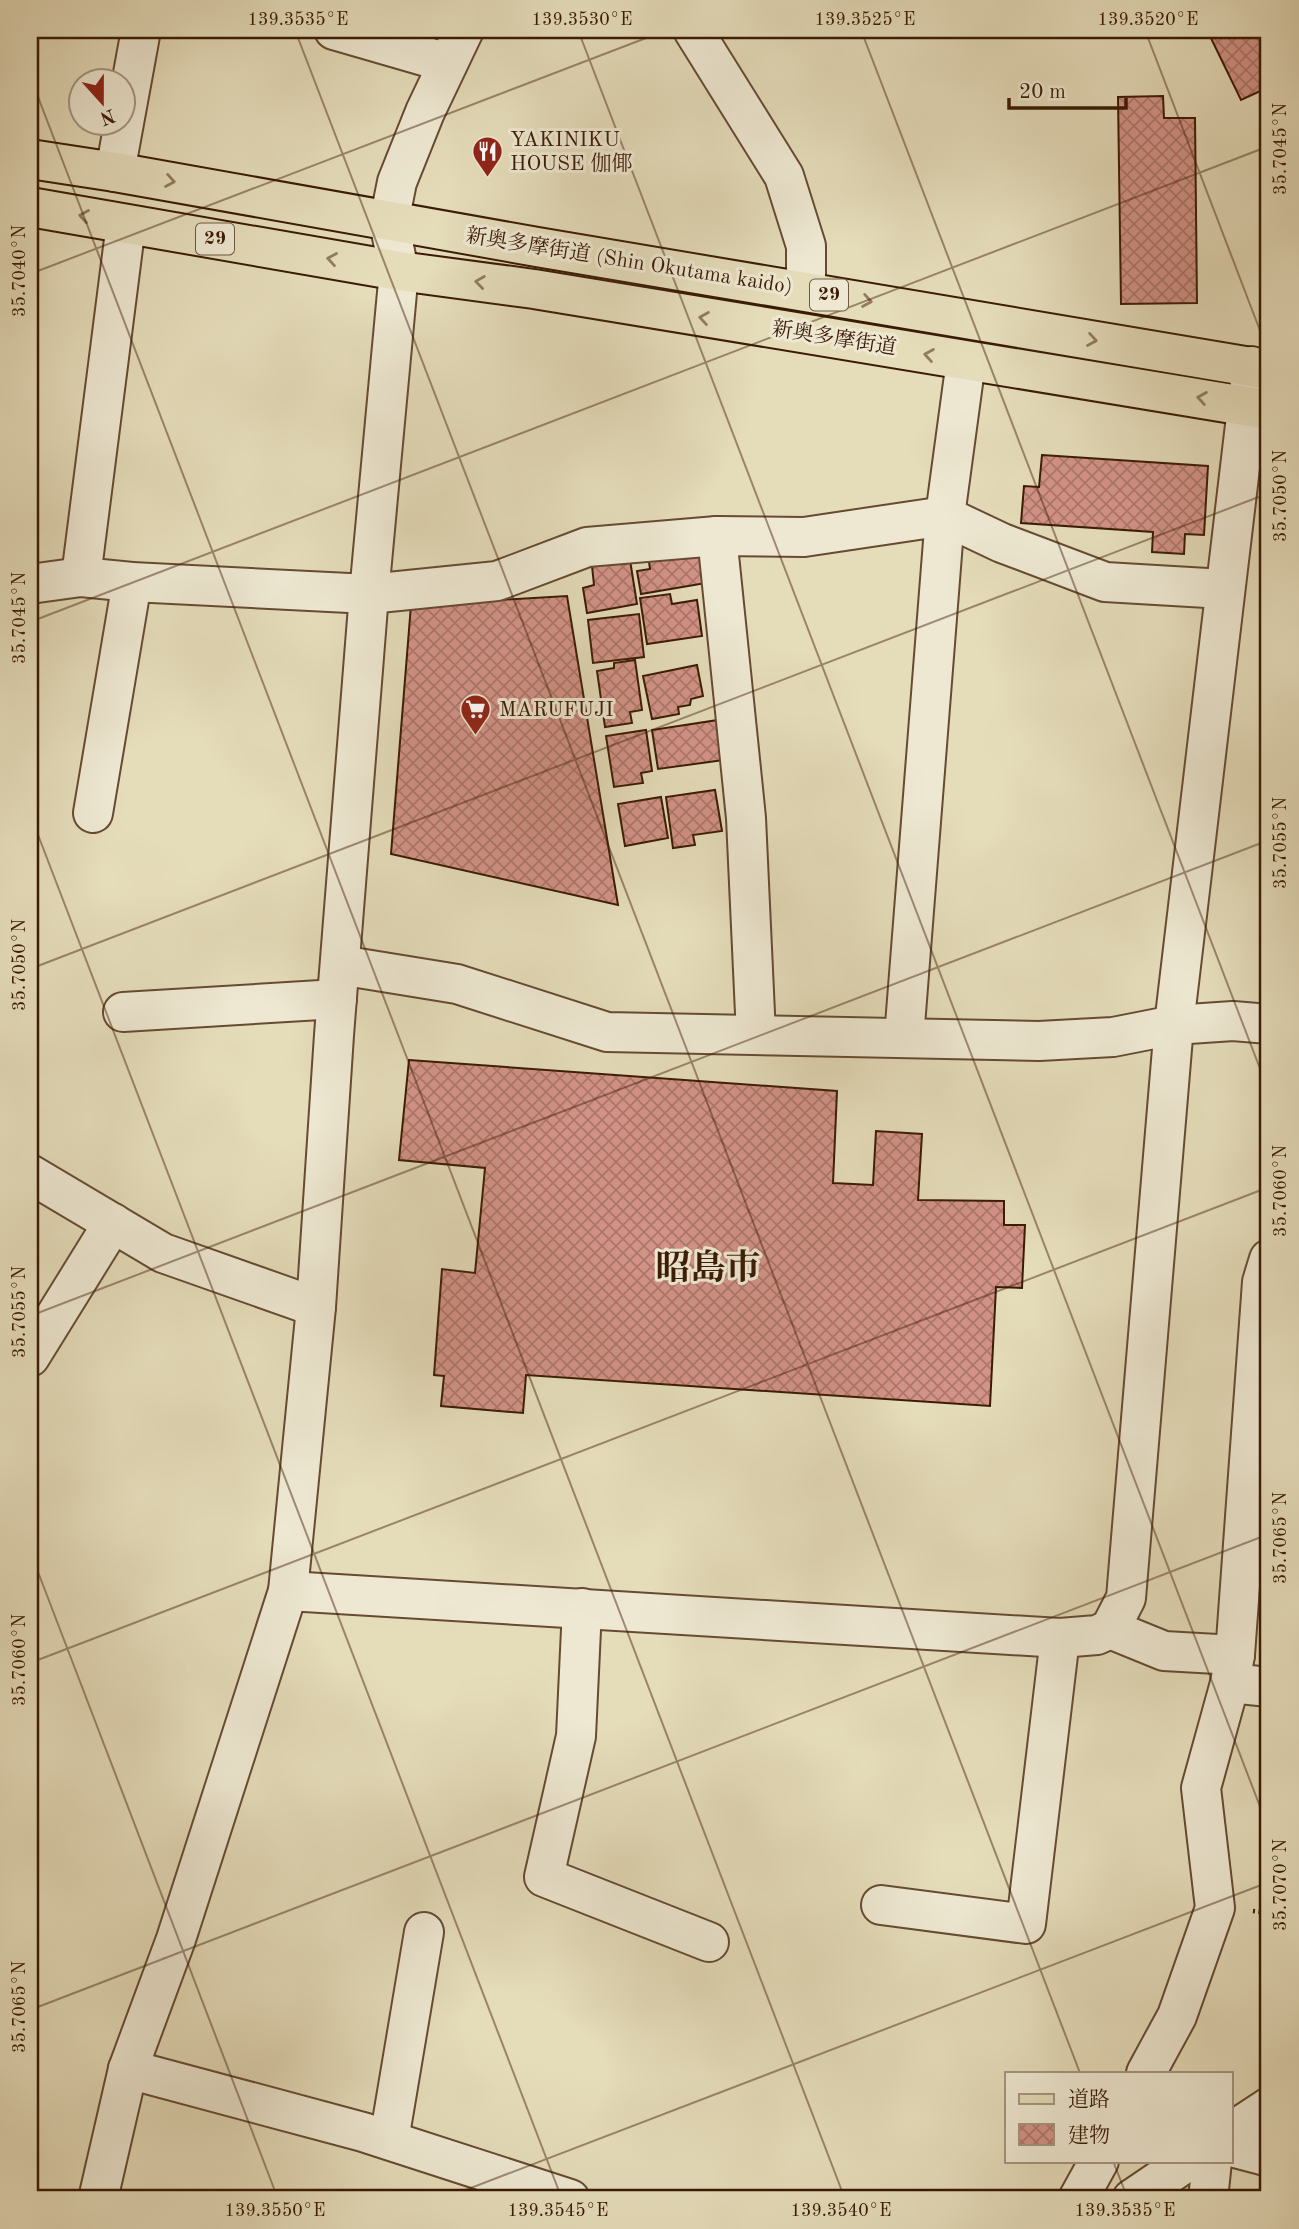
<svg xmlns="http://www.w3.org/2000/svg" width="1299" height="2229" font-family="'Old Standard TT','Noto Serif JP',serif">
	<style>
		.building { fill: url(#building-cross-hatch); stroke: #3b1b05; stroke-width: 2 }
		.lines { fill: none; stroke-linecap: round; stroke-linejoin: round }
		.minor-casing { stroke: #664b32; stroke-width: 42 }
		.major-casing { stroke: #3b1b05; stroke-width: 42 }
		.path { stroke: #3b1b05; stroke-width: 4.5; stroke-dasharray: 2 3.5; stroke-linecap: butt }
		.minor { stroke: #eee8d2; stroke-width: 38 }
		.major { stroke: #e5dcba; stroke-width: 38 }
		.oneway { stroke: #907c60 }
		.ticks { fill: none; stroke: #3b1b05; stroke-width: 2; stroke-opacity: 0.45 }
		.labels { text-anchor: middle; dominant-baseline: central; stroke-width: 6; stroke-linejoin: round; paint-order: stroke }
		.shield { fill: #eee8d2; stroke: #715842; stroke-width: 2 }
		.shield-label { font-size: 19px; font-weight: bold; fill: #3b1b05 }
		.poi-label { font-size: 21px; fill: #3b1b05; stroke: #eee8d2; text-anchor: start }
		.street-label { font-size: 21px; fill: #3b1b05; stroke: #eee8d2 }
		.town-label { font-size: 35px; font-weight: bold; fill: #3b1b05; stroke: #eee8d2 }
		.neatline { fill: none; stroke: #3b1b05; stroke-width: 2.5 }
		.ticks-label { font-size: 18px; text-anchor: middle; fill: #3b1b05 }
	</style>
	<defs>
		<pattern id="building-cross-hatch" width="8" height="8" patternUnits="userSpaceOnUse" patternTransform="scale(1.75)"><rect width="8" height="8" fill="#d39387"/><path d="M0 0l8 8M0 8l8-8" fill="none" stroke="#ac776c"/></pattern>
	</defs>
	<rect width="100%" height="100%" fill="#e5dcba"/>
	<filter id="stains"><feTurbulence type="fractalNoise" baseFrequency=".00286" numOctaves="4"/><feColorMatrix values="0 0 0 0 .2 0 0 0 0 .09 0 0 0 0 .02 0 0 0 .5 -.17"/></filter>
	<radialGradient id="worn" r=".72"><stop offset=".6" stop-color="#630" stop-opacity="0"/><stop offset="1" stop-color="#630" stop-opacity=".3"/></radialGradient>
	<!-- building -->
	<g class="building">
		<path d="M1207 30H1269V87L1241 100Z"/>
		<path d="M1163 96 1164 118H1195L1197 303 1121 304 1118 97Z"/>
		<path d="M30 283 37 285 30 322Z"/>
		<path d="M1042 455 1208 466 1204 535 1185 534 1184 554 1152 552 1153 532 1021 523 1024 486 1039 487Z"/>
		<path d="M698 538 706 583 641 594 637 571 650 569 647 547Z"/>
		<path d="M630 560 637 604 587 613 583 588 594 585 592 566Z"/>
		<path d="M670 594 672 604 697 600 702 636 647 644 640 598Z"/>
		<path d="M567 596 618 905 391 854 411 605Z"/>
		<path d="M639 614 644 657 593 663 588 620Z"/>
		<path d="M635 660 642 710 630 712 632 723 605 727 597 671 614 668V663Z"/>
		<path d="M697 665 703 696 691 699 690 705 678 707 679 714 652 719 643 676Z"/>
		<path d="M718 720 724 760 658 769 652 730Z"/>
		<path d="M646 730 652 771 641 773 643 783 614 787 606 736Z"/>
		<path d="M715 790 722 831 693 835 695 845 673 848 666 797Z"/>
		<path d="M661 797 668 838 625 846 618 804Z"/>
		<path d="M409 1060 837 1091 833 1183 873 1185 876 1131 922 1134 918 1200 1004 1201V1225H1025L1022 1288 996 1287 990 1406 526 1375 523 1413 441 1406 444 1376 434 1375 442 1269 475 1273 485 1168 399 1160Z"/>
	</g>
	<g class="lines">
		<defs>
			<g id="minor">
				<path d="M334 30 448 63"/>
				<path d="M693 30 784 176 806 246V291"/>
				<path d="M115 172 141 30"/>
				<path d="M717 536 746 818 756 1035"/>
				<path d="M81 577 126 224"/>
				<path d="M30 584 81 577 132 582 369 594 497 581 587 547 717 536 804 537 945 516 1002 543 1105 582 1224 589"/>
				<path d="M93 813 132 582"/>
				<path d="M340 965 457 984 607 1032 1039 1041 1113 1037 1174 1025 1233 1021 1269 1024"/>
				<path d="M123 1012 337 999"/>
				<path d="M904 1038 945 516 966 361"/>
				<path d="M30 1174 163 1253 316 1307"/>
				<path d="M30 1357 113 1223"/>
				<path d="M288 1591 1060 1638 1097 1635 1110 1629 1126 1598 1174 1025 1252 366"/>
				<path d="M582 1608 576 1736 544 1877 709 1942"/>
				<path d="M1110 1629 1164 1651 1235 1655"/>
				<path d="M1230 1683 1269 1687"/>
				<path d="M881 1905 1026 1924 1060 1638"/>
				<path d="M128 2069 363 2132 570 2199"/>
				<path d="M1146 2073 1177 2016 1215 1908 1201 1788 1230 1683 1235 1655 1262 1282 1269 1259"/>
				<path d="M1231 2132 1269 2107"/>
				<path d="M389 2140 424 1932"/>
				<path d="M1231 2147 1269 2157"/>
				<path d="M98 2199 128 2069 176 1939 288 1591 316 1307 334 1035 369 594 399 271 389 222 397 182 425 112 464 30"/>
				<path d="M1078 2199 1099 2161"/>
				<path d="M1132 2199 1188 2161"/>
				<path d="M1208 2199 1212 2161"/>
			</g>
			<g id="major">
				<path d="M30 159 115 172 537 247 1269 370"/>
				<path d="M30 207 399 271 534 289 1269 410"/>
			</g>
		</defs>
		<!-- minor casing -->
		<use href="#minor" class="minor-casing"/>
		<!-- major casing -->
		<use href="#major" class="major-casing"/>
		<!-- path -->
		<path class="path" d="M1253 1911 1269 1913"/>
		<!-- minor -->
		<use href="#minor" class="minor"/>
		<!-- major -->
		<use href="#major" class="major"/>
	</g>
	<!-- one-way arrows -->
	<defs><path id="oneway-chevron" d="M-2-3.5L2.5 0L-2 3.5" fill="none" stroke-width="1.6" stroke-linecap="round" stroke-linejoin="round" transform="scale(1.75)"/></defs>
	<g class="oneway">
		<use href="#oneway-chevron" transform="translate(170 181) rotate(10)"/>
		<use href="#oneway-chevron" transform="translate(84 216) rotate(-170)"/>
		<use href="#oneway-chevron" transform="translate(332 259) rotate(-170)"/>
		<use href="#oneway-chevron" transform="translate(480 282) rotate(-172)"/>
		<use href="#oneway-chevron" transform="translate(867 301) rotate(10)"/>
		<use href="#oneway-chevron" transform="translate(704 318) rotate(-171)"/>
		<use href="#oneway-chevron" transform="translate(1092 340) rotate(10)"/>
		<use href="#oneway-chevron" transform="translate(929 355) rotate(-171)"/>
		<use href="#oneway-chevron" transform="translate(1202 398) rotate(-171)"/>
	</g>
	<!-- ticks -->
	<path class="ticks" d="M295 30 1080 2073M578 30 1269 1830M861 30 1269 1092M1145 30 1269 354M30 76 845 2199M30 274 667 30M30 622 1269 146M30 814 562 2199M30 969 1269 493M30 1316 1269 840M30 1551 278 2199M30 1663 1269 1187M30 2010 1269 1534M1113 2161 1128 2199M442 2199 1269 1882"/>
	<!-- icons -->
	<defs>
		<symbol id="restaurant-pin" viewBox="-11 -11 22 30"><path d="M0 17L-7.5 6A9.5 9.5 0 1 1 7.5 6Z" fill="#8f2418" stroke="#eee8d2"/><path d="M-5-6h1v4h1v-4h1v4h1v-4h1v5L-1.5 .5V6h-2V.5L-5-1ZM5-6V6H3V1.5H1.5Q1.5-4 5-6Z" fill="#fff"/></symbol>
		<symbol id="supermarket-pin" viewBox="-11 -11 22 30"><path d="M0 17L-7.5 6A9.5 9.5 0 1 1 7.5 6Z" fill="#8f2418" stroke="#eee8d2"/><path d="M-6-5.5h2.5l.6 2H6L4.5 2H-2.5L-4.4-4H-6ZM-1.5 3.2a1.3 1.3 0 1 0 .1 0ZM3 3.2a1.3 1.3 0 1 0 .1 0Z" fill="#fff"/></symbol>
	</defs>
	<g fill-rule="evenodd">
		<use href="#restaurant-pin" x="470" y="134" width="35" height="47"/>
		<use href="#supermarket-pin" x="458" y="692" width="35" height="47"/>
	</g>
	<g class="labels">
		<!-- shield labels -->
		<g class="shield">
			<rect x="196" y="223.5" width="38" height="31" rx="5"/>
			<rect x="810" y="279.5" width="38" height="31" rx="5"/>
		</g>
		<g class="shield-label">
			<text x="215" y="239">29</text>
			<text x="829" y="295">29</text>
		</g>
		<!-- poi labels -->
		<g class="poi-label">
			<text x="510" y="140">YAKINIKU<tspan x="510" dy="24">HOUSE 伽倻</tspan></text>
			<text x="499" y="710">MARUFUJI</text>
		</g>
		<!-- street labels -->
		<g class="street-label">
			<text transform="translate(629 262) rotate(9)">新奥多摩街道 (Shin Okutama kaido)</text>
			<text transform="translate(834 339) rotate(9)">新奥多摩街道</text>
		</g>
		<!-- town labels -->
		<g class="town-label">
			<text x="708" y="1269">昭島市</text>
		</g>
	</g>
	<!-- margin -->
	<rect width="1299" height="2229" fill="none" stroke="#e5dcba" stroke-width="77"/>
	<!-- legend -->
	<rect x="1005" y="2072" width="228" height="91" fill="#eee8d2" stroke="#a69680" stroke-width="2"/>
	<rect x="1019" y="2094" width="35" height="10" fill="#e5dcba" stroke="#a69680" stroke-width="2"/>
	<text x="1068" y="2106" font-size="21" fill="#3b1b05">道路</text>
	<rect x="1019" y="2124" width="35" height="21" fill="url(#building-cross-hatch)" stroke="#a69680" stroke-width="2"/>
	<text x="1068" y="2142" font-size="21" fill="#3b1b05">建物</text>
	<!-- north arrow -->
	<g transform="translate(102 102) rotate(159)"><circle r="33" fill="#eee8d2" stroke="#a69680" stroke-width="2"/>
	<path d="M0-5L12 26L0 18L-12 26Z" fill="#8f2418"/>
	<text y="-10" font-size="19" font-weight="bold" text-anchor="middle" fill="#3b1b05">N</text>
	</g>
	<!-- scale -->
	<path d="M1009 98v10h117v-10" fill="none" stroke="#3b1b05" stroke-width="3.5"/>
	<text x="1019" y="98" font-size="21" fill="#3b1b05" stroke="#eee8d2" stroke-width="5" paint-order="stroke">20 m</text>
	<rect x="38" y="38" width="1222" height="2152" class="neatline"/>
	<g class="ticks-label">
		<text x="298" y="25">139.3535°E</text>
		<text x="582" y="25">139.3530°E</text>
		<text x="865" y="25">139.3525°E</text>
		<text x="1148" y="25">139.3520°E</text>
		<text transform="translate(1280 149) rotate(-90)" y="6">35.7045°N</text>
		<text transform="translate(19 271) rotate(-90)" y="6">35.7040°N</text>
		<text transform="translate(1280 496) rotate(-90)" y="6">35.7050°N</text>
		<text transform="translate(19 618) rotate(-90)" y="6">35.7045°N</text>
		<text transform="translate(1280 843) rotate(-90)" y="6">35.7055°N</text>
		<text transform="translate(19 965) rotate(-90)" y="6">35.7050°N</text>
		<text transform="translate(1280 1191) rotate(-90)" y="6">35.7060°N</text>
		<text transform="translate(19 1312) rotate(-90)" y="6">35.7055°N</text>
		<text transform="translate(1280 1538) rotate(-90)" y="6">35.7065°N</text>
		<text transform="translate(19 1660) rotate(-90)" y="6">35.7060°N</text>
		<text transform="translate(1280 1885) rotate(-90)" y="6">35.7070°N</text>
		<text transform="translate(19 2007) rotate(-90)" y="6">35.7065°N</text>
		<text x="275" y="2216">139.3550°E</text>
		<text x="558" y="2216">139.3545°E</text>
		<text x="841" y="2216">139.3540°E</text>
		<text x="1125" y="2216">139.3535°E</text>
	</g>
	<rect width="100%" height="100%" filter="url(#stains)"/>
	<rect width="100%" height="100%" fill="url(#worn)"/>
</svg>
